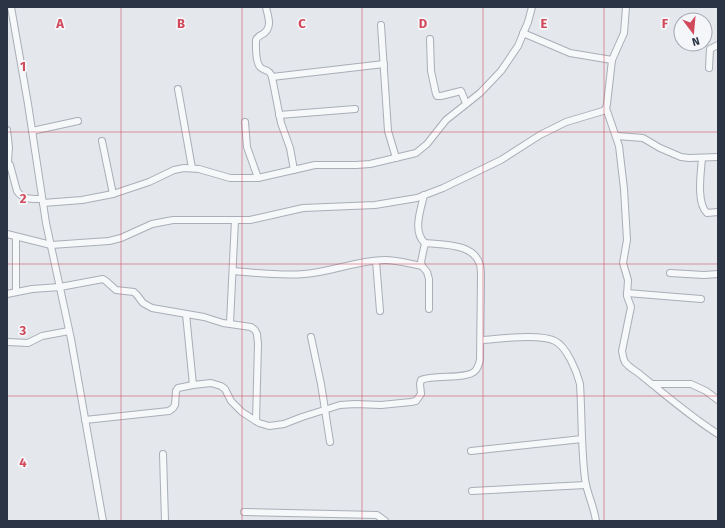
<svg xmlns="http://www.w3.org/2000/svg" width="725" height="528" font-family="'Fira Sans',sans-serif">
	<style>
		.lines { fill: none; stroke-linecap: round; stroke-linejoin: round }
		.street-casing { stroke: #a9aeb7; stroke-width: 8 }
		.street { stroke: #f7f8fa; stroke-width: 6 }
		.grid { fill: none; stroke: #d1495b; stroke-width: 1; stroke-opacity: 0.55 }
		.grid-label { font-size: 13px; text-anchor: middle; font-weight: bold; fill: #d1495b; stroke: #f4f6f9; stroke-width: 3.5; stroke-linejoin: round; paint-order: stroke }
	</style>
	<rect width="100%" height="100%" fill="#e4e7ec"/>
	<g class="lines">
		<defs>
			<g id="street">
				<path d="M11 7 28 104 46 223 71 339 103 521"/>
				<path d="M266 7C268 17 273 27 263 34 259 36 258 36 256 40 256 47 255 61 260 67 265 72 269 68 272 77L281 123 290 148 294 170"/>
				<path d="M381 25 388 131 396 158"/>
				<path d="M523 33 570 53 612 60"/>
				<path d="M430 39 431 71 436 94 437 96H441L461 91 466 103"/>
				<path d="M709 68 710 49 718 45"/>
				<path d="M272 77 384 64"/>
				<path d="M178 89 192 168"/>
				<path d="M606 108 619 146 624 189 627 240 623 263 628 280 627 296 631 307 622 351C623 355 623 359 625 362 629 368 637 371 642 376 667 396 691 417 718 434"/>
				<path d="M279 115 355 109"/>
				<path d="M245 122 247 147 258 178"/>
				<path d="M7 130 9 147 8 161"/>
				<path d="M32 131 78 121"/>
				<path d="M617 136 643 138 660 148 681 157 689 158 718 157"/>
				<path d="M102 141 113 194"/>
				<path d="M702 158C701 172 696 203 707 213L718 212"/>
				<path d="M7 161 10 165 17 191C23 200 33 199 42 199"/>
				<path d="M43 203 82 200 113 194 149 182 174 170 184 168 199 169 230 178H258L315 165H356L370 164 416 153 427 144 446 120 480 93 501 71 518 46 528 22 532 7"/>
				<path d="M7 234 51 245 109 241 121 238 152 224 173 220H250L303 208 375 205 417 198 443 188 501 160 540 135 566 122 603 111 606 108 607 104 612 60 624 33 626 7"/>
				<path d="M16 237V292"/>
				<path d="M425 243 421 262 422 266 427 272 429 279V309"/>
				<path d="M376 261 380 311"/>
				<path d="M234 271C257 273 281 276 304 274 332 272 358 260 385 260 398 260 410 264 422 266"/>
				<path d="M670 273 704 275 718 274"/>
				<path d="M627 293 701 299"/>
				<path d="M7 294 32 289 60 287 103 279 106 281 116 290 134 292 137 295 143 303 152 308 204 317 223 323 251 327 255 330 257 334 258 344 256 421"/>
				<path d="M186 314 193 385"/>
				<path d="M230 323 235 220"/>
				<path d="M311 337 321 384 330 442"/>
				<path d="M481 340C499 339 540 333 555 341 567 347 577 372 580 384 582 416 581 447 585 479 587 494 594 506 596 521"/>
				<path d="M7 342 28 343 42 336 69 331"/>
				<path d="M652 384H691L706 391 718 400"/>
				<path d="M85 420 169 411 173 408 175 405 176 391 178 388 193 385 211 383 221 386 225 389 231 401 242 412 259 423 269 426 284 424 302 417 340 405 355 404 381 405 411 402 416 401 421 394 420 384 421 380C434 374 466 380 475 371 478 368 479 364 480 360L481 277C481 273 481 268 480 265 474 243 443 245 425 243 412 232 421 209 424 195"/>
				<path d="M471 451 582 439"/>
				<path d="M163 454 165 521"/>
				<path d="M472 491 586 485"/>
				<path d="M244 512 377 515 385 521"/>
			</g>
		</defs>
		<!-- street casing -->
		<use href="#street" class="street-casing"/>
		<!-- street -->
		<use href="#street" class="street"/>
	</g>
	<!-- grid -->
	<path class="grid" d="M121 7V521M242 7V521M362 7V521M483 7V521M604 7V521M7 132H718M7 264H718M7 396H718"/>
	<g class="grid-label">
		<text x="60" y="28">A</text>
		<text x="181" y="28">B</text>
		<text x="302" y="28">C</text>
		<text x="423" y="28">D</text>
		<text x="544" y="28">E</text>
		<text x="665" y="28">F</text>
		<text x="23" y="71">1</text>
		<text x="23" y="203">2</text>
		<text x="23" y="335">3</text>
		<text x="23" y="467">4</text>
	</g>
	<!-- border -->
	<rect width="725" height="528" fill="none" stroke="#2b3445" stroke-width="16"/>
	<!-- north arrow -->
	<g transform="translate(693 32) rotate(164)"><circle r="19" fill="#f4f6f9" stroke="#a4a8b1"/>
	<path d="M0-3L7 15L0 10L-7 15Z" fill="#d1495b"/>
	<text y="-6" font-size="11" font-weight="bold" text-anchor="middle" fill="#2b3445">N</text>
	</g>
</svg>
